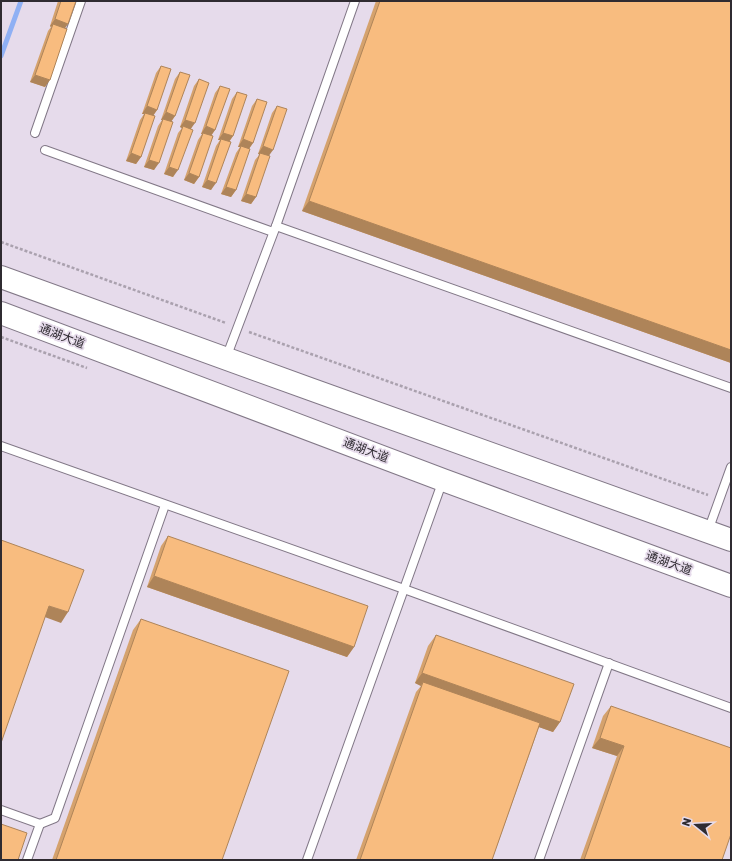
<svg xmlns="http://www.w3.org/2000/svg" width="732" height="861" font-family="Rubik,'Noto Sans SC',sans-serif">
	<style>
		.lines { fill: none; stroke-linecap: round; stroke-linejoin: round }
		.stream { stroke: #8fb0f4; stroke-width: 5 }
		.service-casing { stroke: #827887; stroke-width: 10 }
		.secondary-casing { stroke: #827887; stroke-width: 24 }
		.path { stroke: #aaa1ae; stroke-width: 2.5; stroke-dasharray: 3 2; stroke-linecap: butt }
		.service { stroke: #fff; stroke-width: 8 }
		.secondary { stroke: #fff; stroke-width: 22 }
		.wall { fill: #d5a26d }
		.shaded-wall { fill: #ae8459 }
		.building { fill: #f8bc7f; stroke: #ae8459 }
		.labels { text-anchor: middle; dominant-baseline: central; stroke-width: 3.5; stroke-linejoin: round; paint-order: stroke }
		.street-label { font-size: 12px; fill: #2f2b31; stroke: #e6dbeb }
	</style>
	<rect width="100%" height="100%" fill="#e6dbeb"/>
	<g class="lines">
		<!-- stream -->
		<path class="stream" d="M1 56 21 1"/>
		<defs>
			<g id="service">
				<path d="M35 133 81 1"/>
				<path d="M45 150 273 232"/>
				<path d="M276 226 731 388"/>
				<path d="M226 358 276 226 355 1"/>
				<path d="M1 446 404 589 731 708"/>
				<path d="M708 531 731 467"/>
				<path d="M1 810 40 824 27 860"/>
				<path d="M40 824 55 818 165 505"/>
				<path d="M307 860 443 480"/>
				<path d="M539 860 609 663"/>
			</g>
			<g id="secondary">
				<path d="M1 277 310 389 731 540"/>
				<path d="M1 313 443 480 731 586"/>
			</g>
		</defs>
		<!-- service casing -->
		<use href="#service" class="service-casing"/>
		<!-- secondary casing -->
		<use href="#secondary" class="secondary-casing"/>
		<!-- path -->
		<g class="path">
			<path d="M1 242 226 323"/>
			<path d="M249 332 708 495"/>
			<path d="M1 337 87 368"/>
		</g>
		<!-- service -->
		<use href="#service" class="service"/>
		<!-- secondary -->
		<use href="#secondary" class="secondary"/>
	</g>
	<!-- wall -->
	<g class="wall">
		<path d="M58 1H76L65 28 45 87 30 82 48 31 51 27 50 26Z"/>
		<path d="M376 1H731V363L302 211Z"/>
		<path d="M161 66 157 110 153 116 141 157 136 164 126 161 140 120 144 114H142L156 73Z"/>
		<path d="M180 72 175 116 171 122 154 170 144 167 158 126 162 120H161L175 79Z"/>
		<path d="M199 79 191 129 173 177 164 174 178 133 182 128 180 127 194 86Z"/>
		<path d="M220 86 215 130 211 136 199 177 194 184 184 180 198 140 202 134H201L215 93Z"/>
		<path d="M237 92 233 136 229 142 211 190 202 187 216 146 220 140H218L232 99Z"/>
		<path d="M257 99 253 143 249 149 236 190 231 197 221 194 236 153 240 147H238L252 106Z"/>
		<path d="M277 106 268 156 256 197 251 204 241 201 255 160 260 154H258L272 113Z"/>
		<path d="M168 536 354 647 347 657 147 587 161 546Z"/>
		<path d="M141 619 222 860H52L133 630Z"/>
		<path d="M436 635 560 722 553 732 539 727 492 860H356L416 692 421 686 415 683 428 646Z"/>
		<path d="M611 706 722 860H580L617 756 592 748 603 716Z"/>
	</g>
	<!-- shaded-wall -->
	<g class="shaded-wall">
		<path d="M55 19 68 24 63 31 53 24 51 27 50 26Z"/>
		<path d="M35 75 50 80 45 87 30 82Z"/>
		<path d="M147 106 157 110 152 117 145 113 144 114H142Z"/>
		<path d="M166 112 175 116 170 123 163 119 162 120H161Z"/>
		<path d="M185 120 195 123 190 130 183 126 182 128 180 127Z"/>
		<path d="M206 126 215 130 210 137 203 133 202 134H201Z"/>
		<path d="M223 133 233 136 228 143 221 139 220 140H218Z"/>
		<path d="M243 139 253 143 248 150 241 146 240 147H238Z"/>
		<path d="M263 146 273 150 268 157 258 154Z"/>
		<path d="M131 153 141 157 136 164 126 161Z"/>
		<path d="M149 160 159 163 154 170 144 167Z"/>
		<path d="M169 167 178 170 173 177 164 174Z"/>
		<path d="M189 173 199 177 194 184 184 180Z"/>
		<path d="M207 180 216 183 211 190 202 187Z"/>
		<path d="M226 187 236 190 231 197 221 194Z"/>
		<path d="M246 194 256 197 251 204 241 201Z"/>
		<path d="M309 201 731 350V363L302 211Z"/>
		<path d="M154 576 354 647 347 657 147 587Z"/>
		<path d="M49 606 68 612 61 623 42 616Z"/>
		<path d="M422 673 560 722 553 732 422 686 423 682 421 686 415 683Z"/>
		<path d="M600 738 624 746 617 756 592 748Z"/>
	</g>
	<!-- building -->
	<g class="building">
		<path d="M61 1H76L68 24 55 19Z"/>
		<path d="M380 1H731V350L309 201Z"/>
		<path d="M53 24 67 29 50 80 35 75Z"/>
		<path d="M161 66 171 69 157 110 147 106Z"/>
		<path d="M180 72 190 75 175 116 166 112Z"/>
		<path d="M199 79 209 83 195 123 185 120Z"/>
		<path d="M220 86 230 89 215 130 206 126Z"/>
		<path d="M237 92 247 95 233 136 223 133Z"/>
		<path d="M257 99 267 102 253 143 243 139Z"/>
		<path d="M277 106 287 109 273 150 263 146Z"/>
		<path d="M145 113 155 116 141 157 131 153Z"/>
		<path d="M163 119 173 122 159 163 149 160Z"/>
		<path d="M183 126 193 130 178 170 169 167Z"/>
		<path d="M203 133 213 136 199 177 189 173Z"/>
		<path d="M221 139 231 142 216 183 207 180Z"/>
		<path d="M241 146 250 149 236 190 226 187Z"/>
		<path d="M260 153 270 156 256 197 246 194Z"/>
		<path d="M168 536 368 606 354 647 154 576Z"/>
		<path d="M1 540 84 570 68 612 49 606 1 743Z"/>
		<path d="M141 619 289 671 222 860H56Z"/>
		<path d="M436 635 574 684 560 722 422 673Z"/>
		<path d="M423 682 540 723 492 860H360Z"/>
		<path d="M611 706 731 748V834L722 860H584L624 746 600 738Z"/>
		<path d="M1 824 27 833 18 860H1Z"/>
	</g>
	<g class="labels">
		<!-- street labels -->
		<g class="street-label">
			<text transform="translate(62 336) rotate(21)">通湖大道</text>
			<text transform="translate(366 450) rotate(21)">通湖大道</text>
			<text transform="translate(669 563) rotate(20)">通湖大道</text>
		</g>
	</g>
	<!-- border -->
	<rect width="732" height="861" fill="none" stroke="#2f2b31" stroke-width="4"/>
	<!-- north arrow -->
	<g transform="translate(696 825) rotate(288)" stroke="#e6dbeb" stroke-width="3" paint-order="stroke">
	<path d="M0-3L7 15L0 10L-7 15Z" fill="#2f2b31"/>
	<text y="-6" font-size="11" font-weight="bold" text-anchor="middle" fill="#2f2b31">N</text>
	</g>
</svg>
